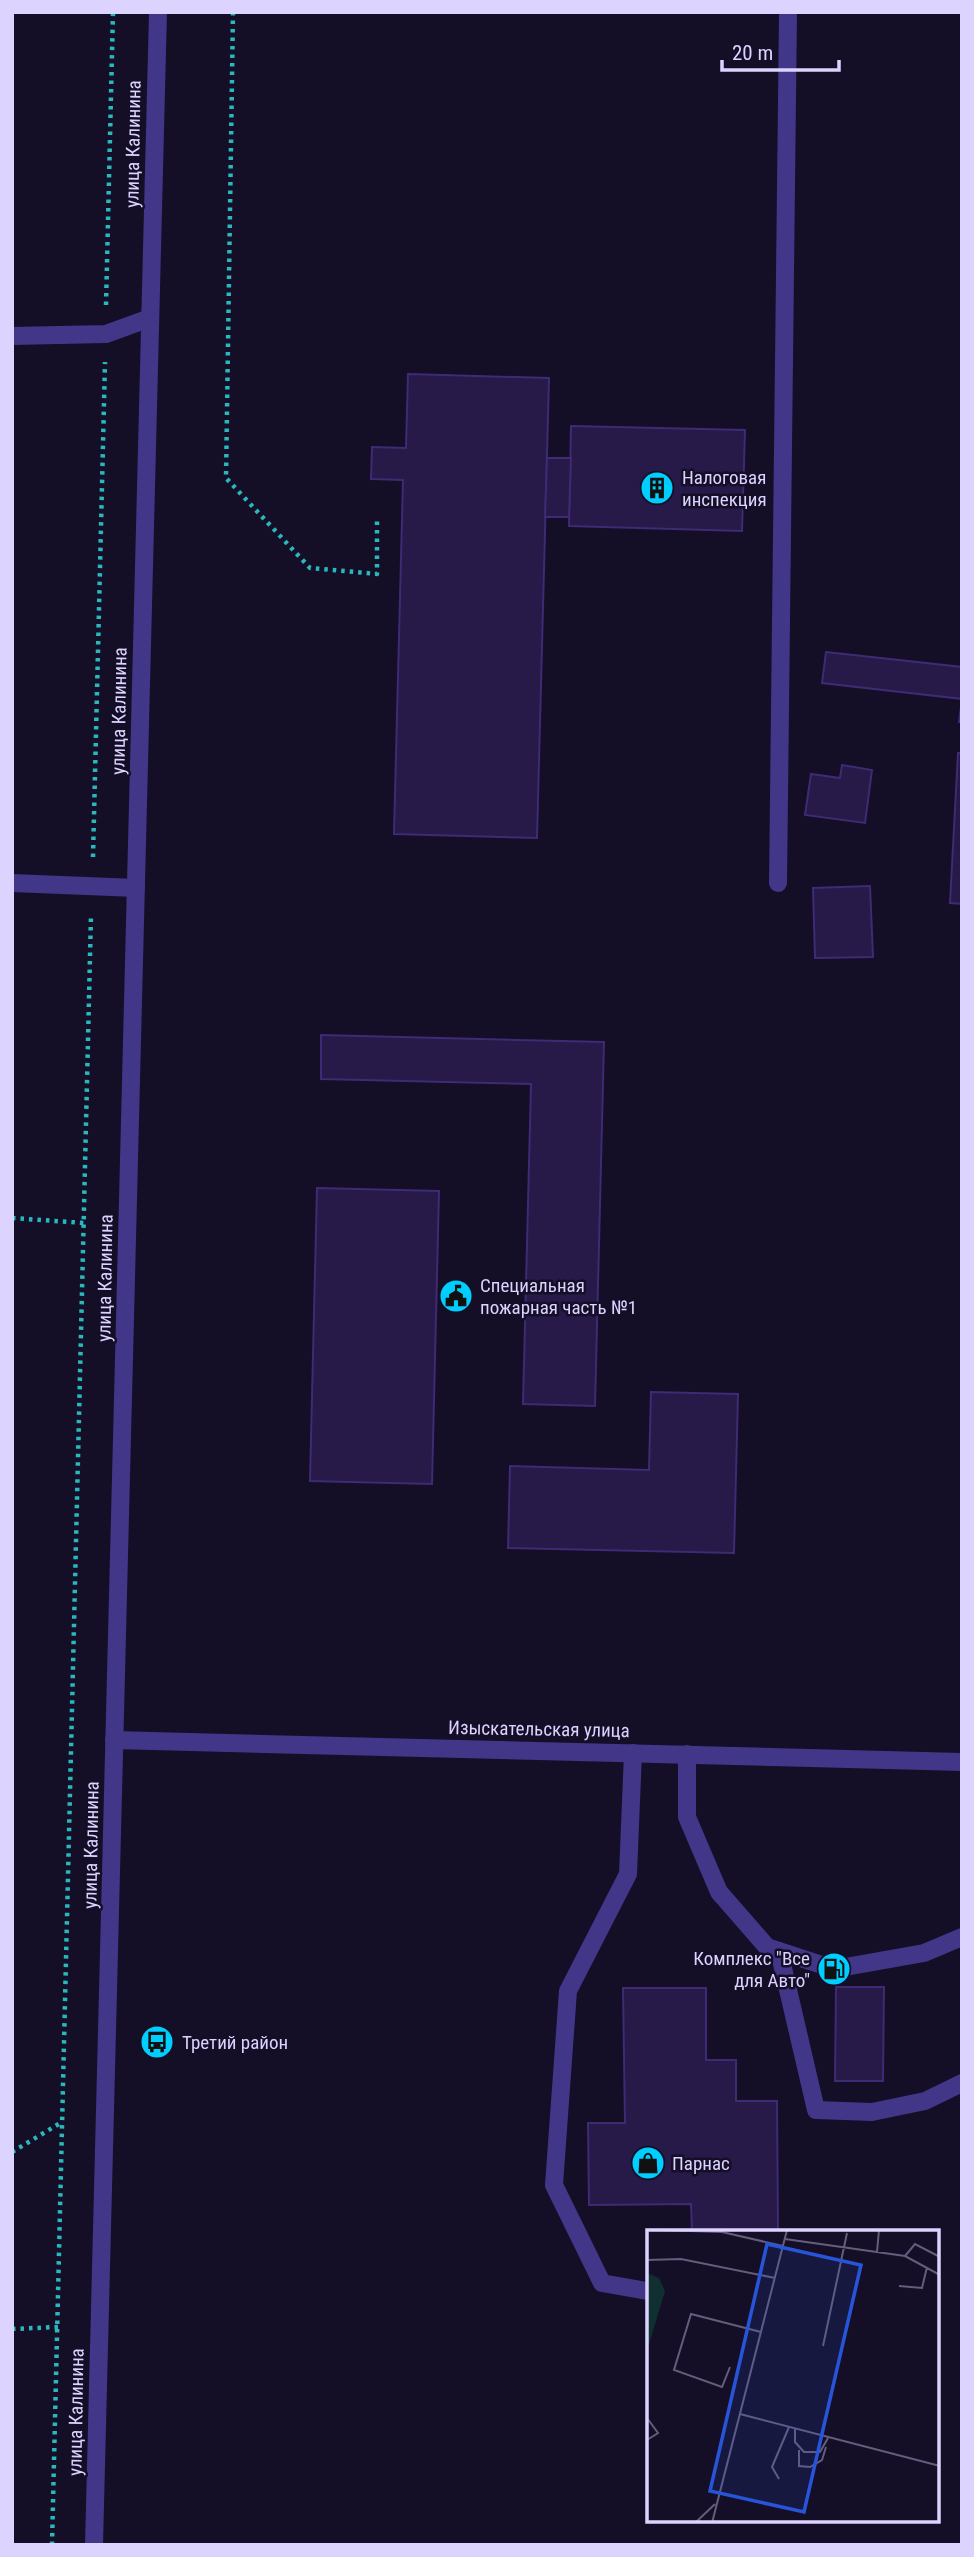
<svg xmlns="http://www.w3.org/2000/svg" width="974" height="2557" font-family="'Roboto Condensed',sans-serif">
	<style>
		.building { fill: #271948; stroke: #3f2a75; stroke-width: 2 }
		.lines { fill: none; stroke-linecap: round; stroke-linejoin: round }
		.path { stroke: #29b9bd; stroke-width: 4.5; stroke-dasharray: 3.5 5; stroke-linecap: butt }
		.minor { stroke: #413688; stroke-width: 18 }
		.labels { text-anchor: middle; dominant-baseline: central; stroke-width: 5; stroke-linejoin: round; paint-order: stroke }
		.street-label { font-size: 19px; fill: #dcd3ff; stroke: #140e26 }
		.poi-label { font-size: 19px; fill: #dcd3ff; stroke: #140e26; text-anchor: start }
		.inset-road { fill: none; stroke: #645d7d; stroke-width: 2 }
		.view { fill: #2755da; fill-opacity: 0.15; stroke: #2755da; stroke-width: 3.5 }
		.inset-edge { fill: none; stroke: #dcd3ff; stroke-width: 3.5 }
	</style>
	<rect width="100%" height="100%" fill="#140e26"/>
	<!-- building -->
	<g class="building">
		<path d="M408 374 549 378 537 838 394 834 403 480 371 479 372 447 406 448Z"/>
		<path d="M571 426 745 430 742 531 569 526Z"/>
		<path d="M547 458H571L569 517H545Z"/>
		<path d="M826 652 962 667V722H959L962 699 822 683Z"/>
		<path d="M958 753H962V904L950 903Z"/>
		<path d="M842 765 872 770 865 823 805 815 811 774 840 778Z"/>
		<path d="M870 886 873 957 815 958 813 888Z"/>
		<path d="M321 1035 604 1042 595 1406 523 1404 531 1084 321 1079Z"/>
		<path d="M317 1188 439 1191 432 1484 310 1481Z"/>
		<path d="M651 1392 738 1394 734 1553 508 1548 510 1466 649 1470Z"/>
		<path d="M836 1987H884L883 2081H835Z"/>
		<path d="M623 1988H706V2060H736V2101H777L778 2232H692L691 2204 589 2205 588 2123H625Z"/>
	</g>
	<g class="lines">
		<!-- path -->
		<g class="path">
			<path d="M233 12 226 478 310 568 377 574V518"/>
			<path d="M106 305 113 12"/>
			<path d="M93 857 105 362"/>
			<path d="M12 1218 84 1223"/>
			<path d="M12 2152 62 2122"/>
			<path d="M12 2329 58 2327"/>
			<path d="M52 2545 91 915"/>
		</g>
		<!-- minor -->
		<g class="minor">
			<path d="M12 336 106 334 150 318"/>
			<path d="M12 883 136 888"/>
			<path d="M778 883 788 12"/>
			<path d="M114 1740 962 1762"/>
			<path d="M633 1753 628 1874 568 1991 554 2185 602 2283 647 2291"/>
			<path d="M687 1754V1817L719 1892 767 1947 834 1969 924 1953 962 1937"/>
			<path d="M779 1951 816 2110 872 2112 925 2101 962 2083"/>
			<path d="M94 2545 158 12"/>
		</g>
	</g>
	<!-- icons -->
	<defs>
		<symbol id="building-disc" viewBox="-11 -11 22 22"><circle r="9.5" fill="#00cefe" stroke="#140e26"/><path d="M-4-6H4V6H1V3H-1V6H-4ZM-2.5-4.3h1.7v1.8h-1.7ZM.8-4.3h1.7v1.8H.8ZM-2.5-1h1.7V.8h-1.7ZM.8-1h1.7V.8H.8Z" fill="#111"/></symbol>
		<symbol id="civic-disc" viewBox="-11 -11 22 22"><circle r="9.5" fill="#00cefe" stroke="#140e26"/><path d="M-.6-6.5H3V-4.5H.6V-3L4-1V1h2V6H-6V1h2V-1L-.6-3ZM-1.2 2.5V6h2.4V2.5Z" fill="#111"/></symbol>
		<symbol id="fuel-disc" viewBox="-11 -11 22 22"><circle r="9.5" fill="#00cefe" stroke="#140e26"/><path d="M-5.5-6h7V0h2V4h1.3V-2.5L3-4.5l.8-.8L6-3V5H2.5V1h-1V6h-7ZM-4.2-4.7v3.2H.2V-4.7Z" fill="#111"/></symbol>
		<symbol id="bus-disc" viewBox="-11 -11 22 22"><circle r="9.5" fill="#00cefe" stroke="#140e26"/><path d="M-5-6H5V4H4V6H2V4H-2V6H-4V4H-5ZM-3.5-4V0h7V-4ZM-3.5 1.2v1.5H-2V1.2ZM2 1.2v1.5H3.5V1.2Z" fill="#111"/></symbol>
		<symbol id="shop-disc" viewBox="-11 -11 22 22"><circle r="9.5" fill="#00cefe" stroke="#140e26"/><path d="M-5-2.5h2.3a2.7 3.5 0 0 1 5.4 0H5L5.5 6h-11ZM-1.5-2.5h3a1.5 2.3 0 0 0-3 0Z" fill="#111"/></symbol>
	</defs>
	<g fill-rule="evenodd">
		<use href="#building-disc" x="638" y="469" width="38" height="38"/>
		<use href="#civic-disc" x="437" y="1277" width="38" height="38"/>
		<use href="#fuel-disc" x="815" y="1950" width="38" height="38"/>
		<use href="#bus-disc" x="138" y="2023" width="38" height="38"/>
		<use href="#shop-disc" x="629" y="2144" width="38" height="38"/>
	</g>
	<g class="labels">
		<!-- street labels -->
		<g class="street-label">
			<text transform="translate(133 144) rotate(-89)">улица Калинина</text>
			<text transform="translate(119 711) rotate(-89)">улица Калинина</text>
			<text transform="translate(105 1278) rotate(-89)">улица Калинина</text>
			<text transform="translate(539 1729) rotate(1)">Изыскательская улица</text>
			<text transform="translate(91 1845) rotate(-89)">улица Калинина</text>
			<text transform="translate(76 2412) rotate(-89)">улица Калинина</text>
		</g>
		<!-- poi labels -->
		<g class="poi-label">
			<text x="682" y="477">Налоговая<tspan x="682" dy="22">инспекция</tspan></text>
			<text x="480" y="1285">Специальная<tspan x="480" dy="22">пожарная часть №1</tspan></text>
			<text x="810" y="1958" text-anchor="end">Комплекс "Все<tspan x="810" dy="22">для Авто"</tspan></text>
			<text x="182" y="2042">Третий район</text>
			<text x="672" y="2163">Парнас</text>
		</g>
	</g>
	<!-- overview -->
	<g transform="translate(647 2230)">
		<rect width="292" height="292" fill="#140e26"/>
		<path d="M0 43 12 48 18 61 0 121Z" fill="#102f31"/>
		<path class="inset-road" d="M10 0 75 2 136 16M138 9 258 26 293 45M230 22 232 0M258 26 268 14 293 27M0 30 34 29 128 48M252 56 275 58 280 37M176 116 200 3M83 137 75 157 27 140 44 84 114 102M93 184 293 236M0 188 11 203 0 210M148 198V212L157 222H173L181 208M152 220V236L163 237 175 230 179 217M132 249 125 237 142 197M48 293 68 274M65 293 140 0"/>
		<path class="view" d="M120 14 214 35 157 282 63 261Z"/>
		<rect width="292" height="292" class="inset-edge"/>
	</g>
	<!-- border -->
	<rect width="974" height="2557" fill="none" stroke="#dcd3ff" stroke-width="28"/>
	<!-- scale -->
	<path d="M722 60v10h117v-10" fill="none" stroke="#dcd3ff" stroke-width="3.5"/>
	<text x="732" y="60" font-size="21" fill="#dcd3ff" stroke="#140e26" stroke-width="5" paint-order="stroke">20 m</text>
</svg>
